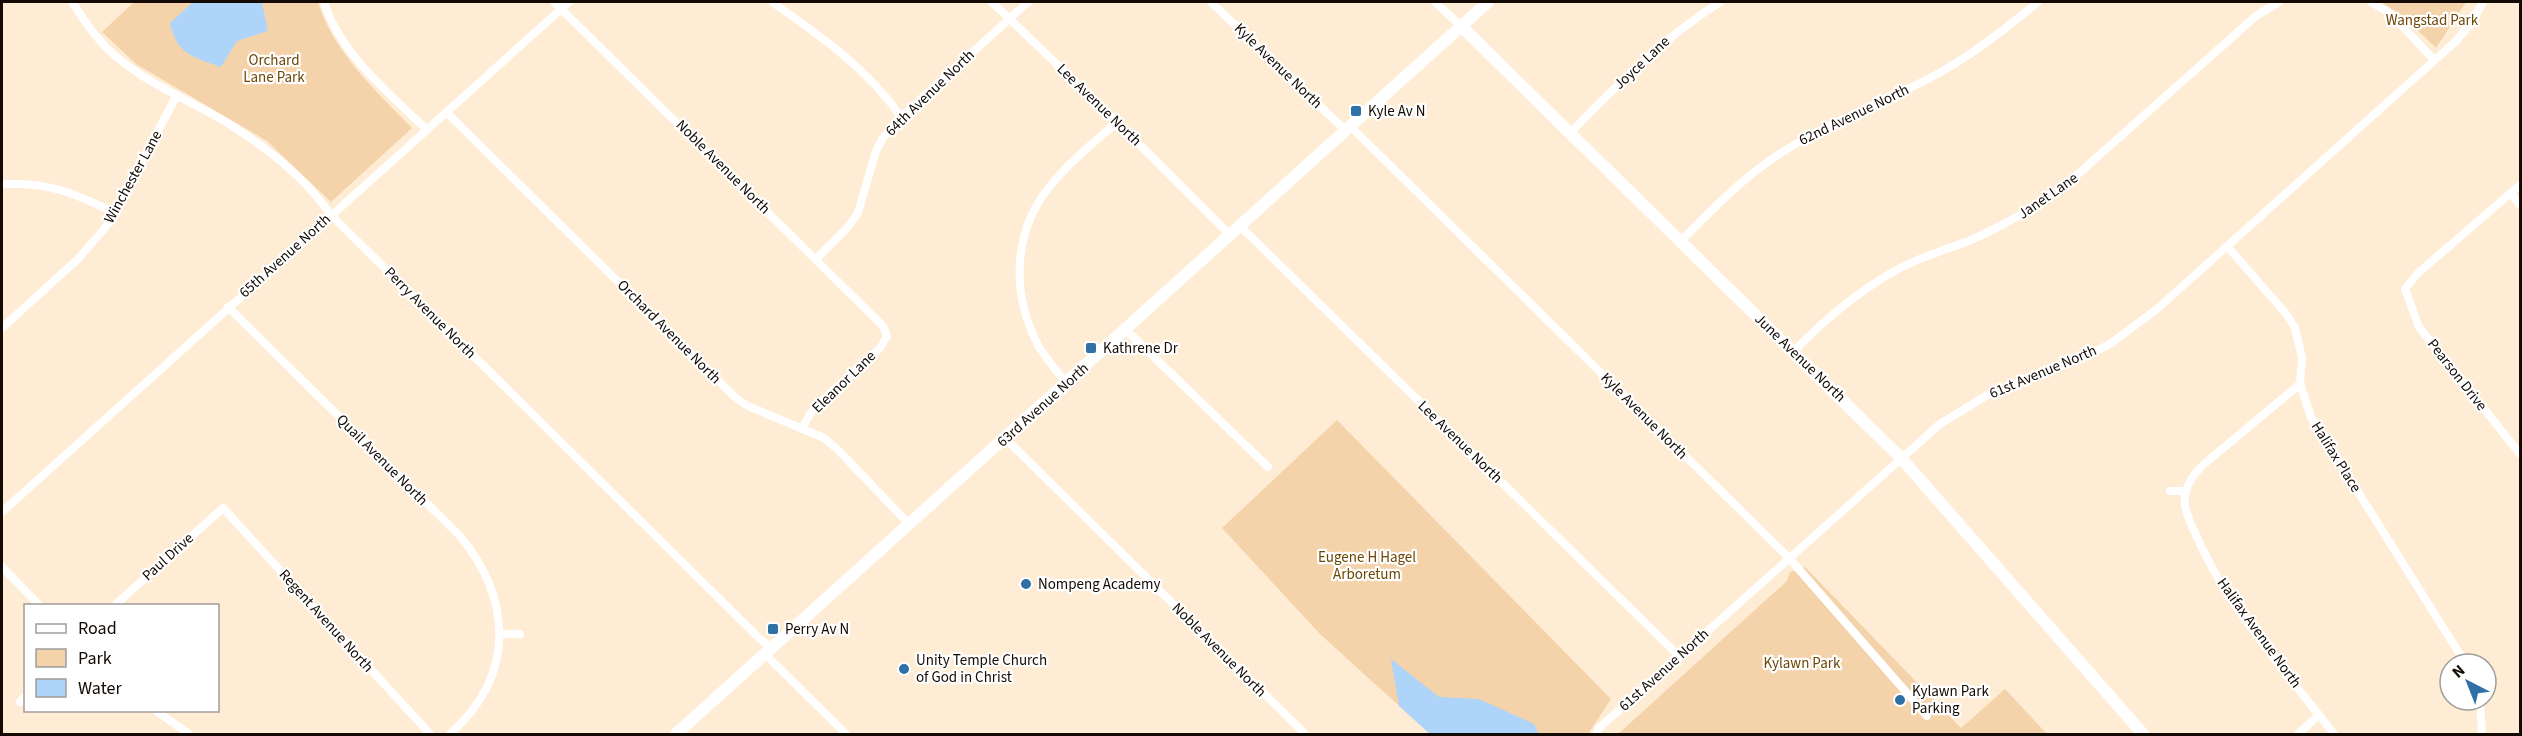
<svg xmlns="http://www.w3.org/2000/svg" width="2522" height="736" font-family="'Source Sans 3',sans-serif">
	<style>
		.green { fill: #f5d3aa }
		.water { fill: #aed5f9 }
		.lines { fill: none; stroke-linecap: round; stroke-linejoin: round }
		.street { stroke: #fff; stroke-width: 8 }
		.secondary { stroke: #fff; stroke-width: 12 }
		.poi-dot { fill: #2f70a6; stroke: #fff; stroke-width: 2 }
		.labels { text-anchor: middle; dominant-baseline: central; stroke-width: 4.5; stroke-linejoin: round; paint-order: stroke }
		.park-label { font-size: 15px; fill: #6d4705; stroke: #fff }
		.street-label { font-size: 15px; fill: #120a03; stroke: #fff }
		.poi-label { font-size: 15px; fill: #120a03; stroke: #fff; text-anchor: start }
	</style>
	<rect width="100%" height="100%" fill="#ffecd4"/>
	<!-- green -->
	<g class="green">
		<path d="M134 2H318C333 52 376 91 412 128L331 202 267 141 136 64 102 32Z"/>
		<path d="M2381 2H2466L2436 48 2403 16Z"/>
		<path d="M1337 420 1611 699 1588 734H1430L1320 634 1222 528Z"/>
		<path d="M1805 567 1961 728 2005 689 2047 734H1618L1787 581 1790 572Z"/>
	</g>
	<!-- water -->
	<g class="water">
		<path d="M193 2H262L268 31 237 41 221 67C193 57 177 55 170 23Z"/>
		<path d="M1391 659 1439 697 1479 699 1534 724 1539 734H1430L1399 706Z"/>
	</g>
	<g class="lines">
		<!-- street -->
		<g class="street">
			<path d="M72 2C85 22 99 43 118 58 151 86 192 101 229 124 266 147 306 179 331 215L760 639 772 648"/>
			<path d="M324 2C340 54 389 93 427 130"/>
			<path d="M554 2 883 326 887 336 880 348 814 408 802 428"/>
			<path d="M772 2C819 35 868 69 901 117"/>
			<path d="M992 2 1117 122 1230 235"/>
			<path d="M1211 2 1345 130"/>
			<path d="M1435 2 1461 26"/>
			<path d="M2371 2 2391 14 2434 60"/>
			<path d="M446 112 737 399 748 406 824 438 838 450 909 524"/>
			<path d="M1350 126 1789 558 1927 716"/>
			<path d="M1570 133C1617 85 1663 38 1720 2"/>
			<path d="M2 184C49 182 74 193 115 213"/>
			<path d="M2520 185 2417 274 2405 289 2419 327 2520 454"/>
			<path d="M2511 194 2520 205"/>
			<path d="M1240 226 1680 657"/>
			<path d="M1680 242C1709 213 1737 183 1772 159 1819 126 1875 107 1926 80 1967 59 2003 31 2038 2"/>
			<path d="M2227 246 2287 315 2295 328 2302 358 2300 384 2311 417 2466 664"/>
			<path d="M816 259 847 228 858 213 876 151 883 138 901 117 1028 2"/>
			<path d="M228 307 460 536C513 601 515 676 450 734"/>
			<path d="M2 328 79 258 109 223 177 95"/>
			<path d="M1125 329 1268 467"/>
			<path d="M1793 352C1826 318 1860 289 1902 267 1924 256 1948 249 1971 240 2002 226 2031 210 2059 191L2256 16 2279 2"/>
			<path d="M1067 384C1058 372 1047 360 1039 347 1011 295 1012 231 1051 185 1070 161 1095 142 1117 122"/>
			<path d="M2300 384 2203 465C2192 476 2183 488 2185 505 2186 515 2192 526 2196 535 2227 607 2287 673 2334 734"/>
			<path d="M1006 439 1305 734"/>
			<path d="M2170 491H2186"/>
			<path d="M2 512 569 2"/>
			<path d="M2 567 40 606"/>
			<path d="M114 606 223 508 430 734"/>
			<path d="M500 634H520"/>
			<path d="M765 654 846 734"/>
			<path d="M2480 700 2482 734"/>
			<path d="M20 702 26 695"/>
			<path d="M155 710 189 734"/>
			<path d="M1596 734 1599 728 1940 424 1989 394 2084 357 2110 344 2157 309 2455 42 2470 25 2483 2"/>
			<path d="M2298 734 2319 715"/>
		</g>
		<!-- secondary -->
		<g class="secondary">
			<path d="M1461 26 1901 458 2143 734"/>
			<path d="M676 734 1488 2"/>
		</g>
	</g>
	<!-- markers -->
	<g class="poi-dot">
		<rect x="1350" y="105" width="12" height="12" rx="3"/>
		<rect x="1085" y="342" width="12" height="12" rx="3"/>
		<circle cx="1026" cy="584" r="6"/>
		<rect x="767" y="623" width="12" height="12" rx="3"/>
		<circle cx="904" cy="669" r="6"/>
		<circle cx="1900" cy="700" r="6"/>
	</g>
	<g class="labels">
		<!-- park labels -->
		<g class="park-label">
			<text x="2432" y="20">Wangstad Park</text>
			<text x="274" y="60">Orchard<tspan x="274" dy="17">Lane Park</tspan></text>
			<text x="1367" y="557">Eugene H Hagel<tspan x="1367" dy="17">Arboretum</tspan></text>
			<text x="1802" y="663">Kylawn Park</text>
		</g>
		<!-- street labels -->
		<g class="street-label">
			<text transform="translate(1642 63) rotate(-43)">Joyce Lane</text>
			<text transform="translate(1278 66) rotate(44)">Kyle Avenue North</text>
			<text transform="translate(930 93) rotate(-44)">64th Avenue North</text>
			<text transform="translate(1099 105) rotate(44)">Lee Avenue North</text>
			<text transform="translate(1854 115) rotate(-26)">62nd Avenue North</text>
			<text transform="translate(723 167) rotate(45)">Noble Avenue North</text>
			<text transform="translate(133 177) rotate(-61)">Winchester Lane</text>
			<text transform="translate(2048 196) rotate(-35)">Janet Lane</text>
			<text transform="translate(285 256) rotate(-42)">65th Avenue North</text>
			<text transform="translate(430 313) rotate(45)">Perry Avenue North</text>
			<text transform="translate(669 332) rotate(45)">Orchard Avenue North</text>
			<text transform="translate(1800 358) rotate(44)">June Avenue North</text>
			<text transform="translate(2043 372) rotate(-23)">61st Avenue North</text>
			<text transform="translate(2457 375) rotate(52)">Pearson Drive</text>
			<text transform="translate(844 382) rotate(-44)">Eleanor Lane</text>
			<text transform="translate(1043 405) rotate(-42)">63rd Avenue North</text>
			<text transform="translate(1644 416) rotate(45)">Kyle Avenue North</text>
			<text transform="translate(1460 442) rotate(44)">Lee Avenue North</text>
			<text transform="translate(2336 457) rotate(58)">Halifax Place</text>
			<text transform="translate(382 460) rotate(45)">Quail Avenue North</text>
			<text transform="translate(168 557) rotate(-42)">Paul Drive</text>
			<text transform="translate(326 621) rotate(48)">Regent Avenue North</text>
			<text transform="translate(2259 633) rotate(54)">Halifax Avenue North</text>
			<text transform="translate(1219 650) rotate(45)">Noble Avenue North</text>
			<text transform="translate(1664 670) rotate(-42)">61st Avenue North</text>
		</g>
		<!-- poi labels -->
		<g class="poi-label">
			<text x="1368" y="111">Kyle Av N</text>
			<text x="1103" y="348">Kathrene Dr</text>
			<text x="1038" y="584">Nompeng Academy</text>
			<text x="785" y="629">Perry Av N</text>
			<text x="916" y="660">Unity Temple Church<tspan x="916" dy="17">of God in Christ</tspan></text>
			<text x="1912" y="691">Kylawn Park<tspan x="1912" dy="17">Parking</tspan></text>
		</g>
	</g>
	<!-- border -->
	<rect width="2522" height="736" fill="none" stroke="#120a03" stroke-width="6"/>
	<!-- legend -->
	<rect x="24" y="604" width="195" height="108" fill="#ffffff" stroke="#a09d9a" stroke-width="1.5"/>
	<rect x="36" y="624" width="30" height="9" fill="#ffffff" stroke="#a09d9a" stroke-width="1.5"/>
	<text x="78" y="634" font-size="18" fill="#120a03">Road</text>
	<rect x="36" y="649" width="30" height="18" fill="#f5d3aa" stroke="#a09d9a" stroke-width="1.5"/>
	<text x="78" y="664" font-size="18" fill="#120a03">Park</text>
	<rect x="36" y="679" width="30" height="18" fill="#aed5f9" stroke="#a09d9a" stroke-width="1.5"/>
	<text x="78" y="694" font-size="18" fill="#120a03">Water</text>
	<!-- north arrow -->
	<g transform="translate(2468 682) rotate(318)"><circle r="28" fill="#ffffff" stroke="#a09d9a" stroke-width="1.5"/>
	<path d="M0-4.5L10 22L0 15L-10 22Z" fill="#2f70a6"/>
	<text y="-9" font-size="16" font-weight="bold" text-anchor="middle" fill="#120a03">N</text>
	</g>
</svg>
